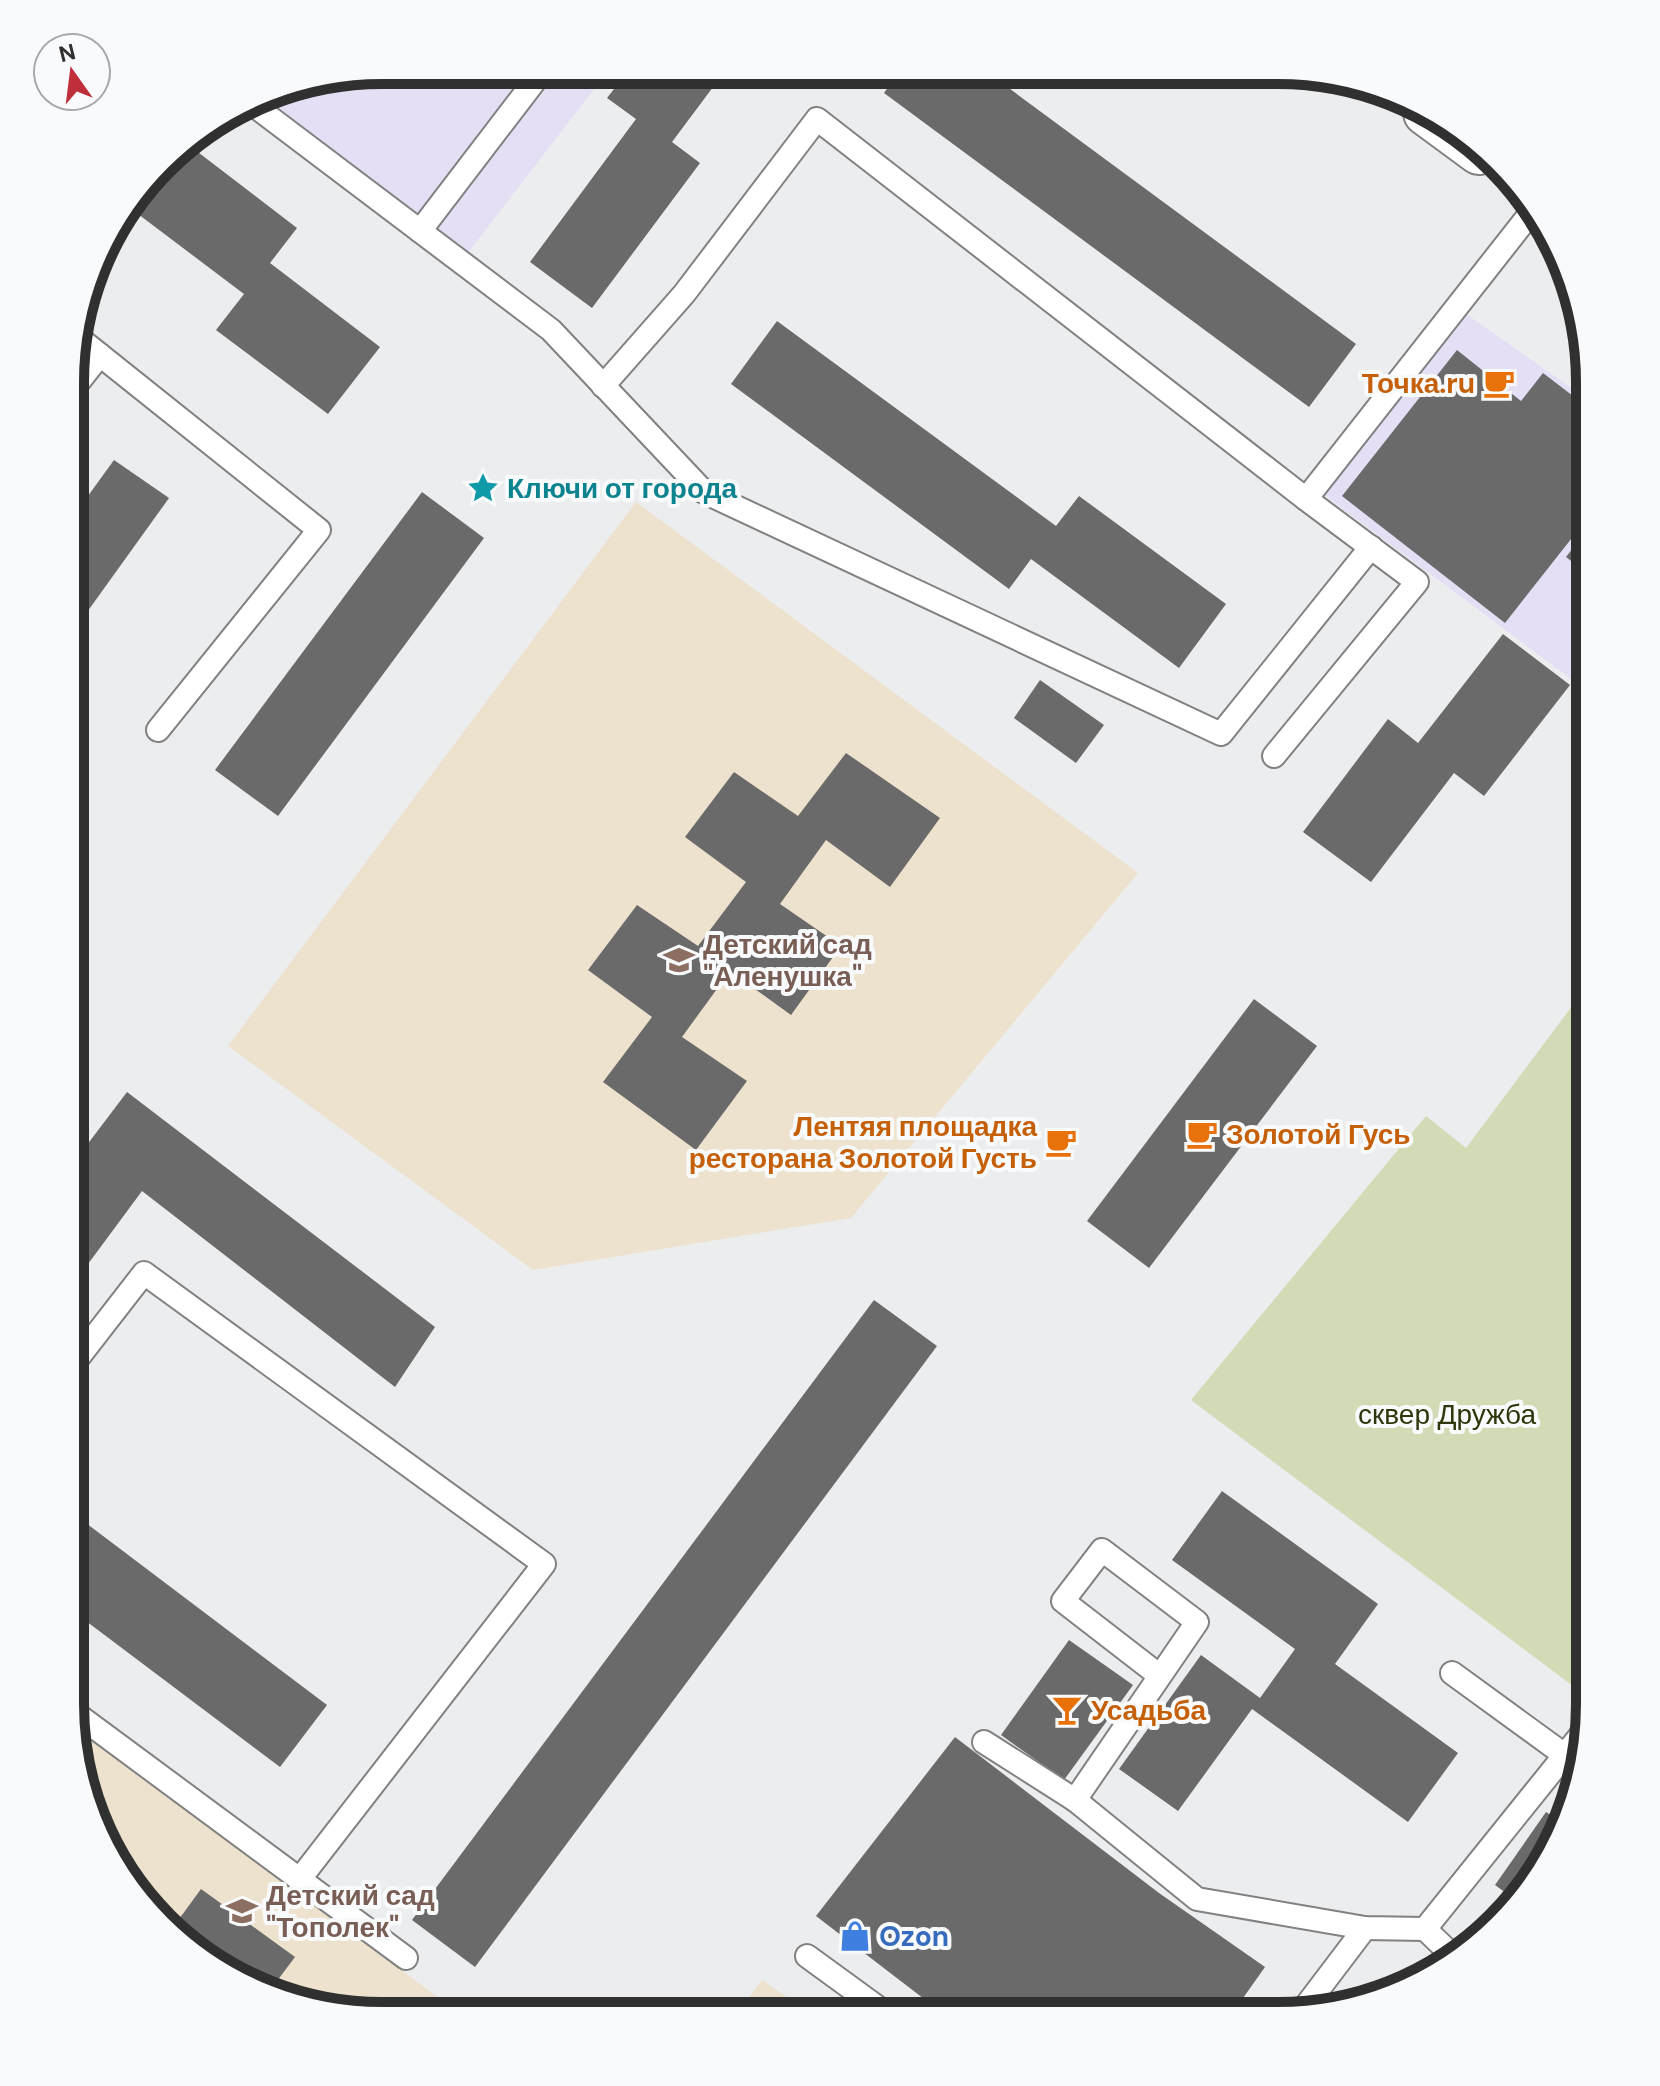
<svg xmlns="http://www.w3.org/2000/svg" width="1660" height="2086" font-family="'DM Sans',sans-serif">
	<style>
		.commercial { fill: #e5dff5 }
		.education { fill: #ede2cd }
		.green { fill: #d1dbb6 }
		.building { fill: #6a6a6b }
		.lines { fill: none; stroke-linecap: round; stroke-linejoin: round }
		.service-casing { stroke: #818182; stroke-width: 26 }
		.tertiary-casing { stroke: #818182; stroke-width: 48 }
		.service { stroke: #fff; stroke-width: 22 }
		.tertiary { stroke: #fff; stroke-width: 44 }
		.labels { text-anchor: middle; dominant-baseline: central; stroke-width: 8; stroke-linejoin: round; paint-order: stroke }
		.food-label { font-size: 28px; font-weight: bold; fill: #c56008; stroke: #f9fafb; text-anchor: end }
		.culture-label { font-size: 28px; font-weight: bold; fill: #0d838f; stroke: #f9fafb; text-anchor: start }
		.education-label { font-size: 28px; font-weight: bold; fill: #785e54; stroke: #f9fafb; text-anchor: start }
		.park-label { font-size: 28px; fill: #2e360b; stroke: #f9fafb }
		.shop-label { font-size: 28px; font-weight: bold; fill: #366cbe; stroke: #f9fafb; text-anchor: start }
		.rim { fill: none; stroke: #303030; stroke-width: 10 }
	</style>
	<rect width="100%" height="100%" fill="#ecedee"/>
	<!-- commercial -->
	<g class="commercial">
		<path d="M382 70 608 71 467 254 264 97 282 87Z"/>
		<path d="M1466 314 1590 401V693L1324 495Z"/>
	</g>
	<!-- education -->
	<g class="education">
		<path d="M636 502 1138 873 851 1218 533 1270 228 1046Z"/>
		<path d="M73 1725 447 2004 438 2015H361L282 1999 209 1964 112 1859 81 1784Z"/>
		<path d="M762 1980 813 2015H735Z"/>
	</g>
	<!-- green -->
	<path class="green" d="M1590 982 1589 1698 1191 1400 1426 1116 1466 1148Z"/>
	<!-- building -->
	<g class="building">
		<path d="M628 71H725L672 142 700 163 592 308 530 262 636 119 607 98Z"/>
		<path d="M899 72H987L1356 344 1309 407 884 93Z"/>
		<path d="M186 143 297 228 270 263 380 347 328 414 216 330 244 294 134 211Z"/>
		<path d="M777 321 1056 526 1079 496 1226 604 1179 668 1031 559 1009 589 731 384Z"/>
		<path d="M1457 350 1521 401 1543 373 1590 409V515L1505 623 1342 496Z"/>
		<path d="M114 460 169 498 72 633V518Z"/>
		<path d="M422 492 484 538 278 816 215 770Z"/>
		<path d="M1590 526V576L1566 557Z"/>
		<path d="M1503 634 1570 685 1484 796 1454 773 1371 882 1303 832 1388 719 1418 743Z"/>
		<path d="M1040 680 1104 725 1076 763 1014 718Z"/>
		<path d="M846 753 940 818 890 887 826 840 780 904 841 946 791 1015 730 971 682 1037 747 1081 696 1150 603 1082 652 1017 588 970 637 905 698 946 746 882 685 837 734 772 798 816Z"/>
		<path d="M1254 999 1317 1046 1149 1268 1087 1221Z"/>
		<path d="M127 1092 435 1327 395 1387 142 1191 71 1287V1166Z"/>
		<path d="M874 1300 937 1346 475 1967 412 1920Z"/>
		<path d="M1222 1491 1378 1604 1335 1664 1458 1753 1408 1822 1252 1709 1178 1811 1119 1769 1201 1655 1260 1698 1295 1649 1172 1560Z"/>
		<path d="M70 1511 327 1705 280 1767 70 1609Z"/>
		<path d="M1069 1640 1133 1685 1064 1780 1001 1735Z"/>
		<path d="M955 1737 1159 1893 1265 1967 1231 2015H945L816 1916Z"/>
		<path d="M1546 1812 1564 1824 1538 1877 1514 1899 1495 1885Z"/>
		<path d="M201 1889 295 1957 268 1993 209 1964 174 1926Z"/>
	</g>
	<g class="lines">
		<defs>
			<g id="service">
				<path d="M252 104 551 330 704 492 1221 734 1371 547"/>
				<path d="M420 231 543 70"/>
				<path d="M75 335 319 530 158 730"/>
				<path d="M603 386 684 294 817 119 1306 499"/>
				<path d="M73 389 100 355"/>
				<path d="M1274 756 1417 582 1306 499 1533 210"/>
				<path d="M71 1367 144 1273 544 1564 299 1880"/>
				<path d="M1452 1673 1581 1767"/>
				<path d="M71 1710 406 1958"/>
				<path d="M984 1742 1075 1800 1197 1899 1365 1928 1425 1929 1453 1956"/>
				<path d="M1075 1800 1160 1676 1063 1601 1102 1550 1197 1622 1160 1676"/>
				<path d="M1425 1929 1589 1725"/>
				<path d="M807 1956 888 2015"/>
				<path d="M1299 2015 1365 1928"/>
			</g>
			<path id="tertiary" d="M1426 113 1479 152"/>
		</defs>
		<!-- service casing -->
		<use href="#service" class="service-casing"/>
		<!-- tertiary casing -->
		<use href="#tertiary" class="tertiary-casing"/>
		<!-- service -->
		<use href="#service" class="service"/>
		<!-- tertiary -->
		<use href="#tertiary" class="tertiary"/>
	</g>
	<!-- icons -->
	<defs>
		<symbol id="cafe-bare" viewBox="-9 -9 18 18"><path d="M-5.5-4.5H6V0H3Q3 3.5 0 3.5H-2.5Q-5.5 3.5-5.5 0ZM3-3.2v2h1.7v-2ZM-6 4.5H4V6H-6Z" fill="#e8710a" stroke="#f9fafb" stroke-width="2.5" paint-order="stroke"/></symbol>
		<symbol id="sight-bare" viewBox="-9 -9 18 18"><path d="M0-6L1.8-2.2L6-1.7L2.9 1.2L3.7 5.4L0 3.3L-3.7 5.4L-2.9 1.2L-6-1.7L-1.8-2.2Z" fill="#0f9aa8" stroke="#f9fafb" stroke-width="2.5" paint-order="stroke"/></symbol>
		<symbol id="school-bare" viewBox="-9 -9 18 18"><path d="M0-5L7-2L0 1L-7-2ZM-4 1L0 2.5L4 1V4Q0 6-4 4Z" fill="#8d6e63" stroke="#f9fafb" stroke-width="2.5" paint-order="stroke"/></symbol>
		<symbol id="bar-bare" viewBox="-9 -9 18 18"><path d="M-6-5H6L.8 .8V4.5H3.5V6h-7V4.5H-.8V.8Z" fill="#e8710a" stroke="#f9fafb" stroke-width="2.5" paint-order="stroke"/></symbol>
		<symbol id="shop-bare" viewBox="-9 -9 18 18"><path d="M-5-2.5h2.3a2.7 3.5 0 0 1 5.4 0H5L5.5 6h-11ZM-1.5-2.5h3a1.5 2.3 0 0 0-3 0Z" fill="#3f7fe0" stroke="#f9fafb" stroke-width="2.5" paint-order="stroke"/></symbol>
	</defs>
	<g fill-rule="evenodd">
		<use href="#cafe-bare" x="1477" y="361" width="44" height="44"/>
		<use href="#sight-bare" x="461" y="466" width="44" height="44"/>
		<use href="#school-bare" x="657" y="938" width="44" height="44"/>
		<use href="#cafe-bare" x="1180" y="1112" width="44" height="44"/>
		<use href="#cafe-bare" x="1039" y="1120" width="44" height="44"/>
		<use href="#bar-bare" x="1045" y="1688" width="44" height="44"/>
		<use href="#school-bare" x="220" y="1889" width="44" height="44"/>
		<use href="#shop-bare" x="833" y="1914" width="44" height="44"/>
	</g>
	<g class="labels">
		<!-- food labels -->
		<g class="food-label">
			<text x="1475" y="383">Точка.ru</text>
			<text x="1037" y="1126">Лентяя площадка<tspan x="1037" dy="32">ресторана Золотой Густь</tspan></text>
			<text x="1226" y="1134" text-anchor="start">Золотой Гусь</text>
			<text x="1091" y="1710" text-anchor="start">Усадьба</text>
		</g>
		<!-- culture labels -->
		<g class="culture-label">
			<text x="507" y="488">Ключи от города</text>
		</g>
		<!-- education labels -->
		<g class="education-label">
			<text x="703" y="944">Детский сад<tspan x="703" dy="32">"Аленушка"</tspan></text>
			<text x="266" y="1895">Детский сад<tspan x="266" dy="32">"Тополек"</tspan></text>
		</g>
		<!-- park labels -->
		<g class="park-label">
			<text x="1447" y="1414">сквер Дружба</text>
		</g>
		<!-- shop labels -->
		<g class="shop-label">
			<text x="879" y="1936">Ozon</text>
		</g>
	</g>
	<!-- crop -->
	<path d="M0 0H1660V2086H0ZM382 84H1278A298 298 0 0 1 1576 382V1704A298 298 0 0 1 1278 2002H382A298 298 0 0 1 84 1704V382A298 298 0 0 1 382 84Z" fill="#f9fafb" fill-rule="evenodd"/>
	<path class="rim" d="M382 84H1278A298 298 0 0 1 1576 382V1704A298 298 0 0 1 1278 2002H382A298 298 0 0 1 84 1704V382A298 298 0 0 1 382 84Z"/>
	<!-- north arrow -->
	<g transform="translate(72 72) rotate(346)"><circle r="38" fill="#f9fafb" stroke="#a9a9aa" stroke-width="2"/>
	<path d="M0-6L14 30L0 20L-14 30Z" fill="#be2e3b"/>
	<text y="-12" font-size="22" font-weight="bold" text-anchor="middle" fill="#303030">N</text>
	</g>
</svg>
